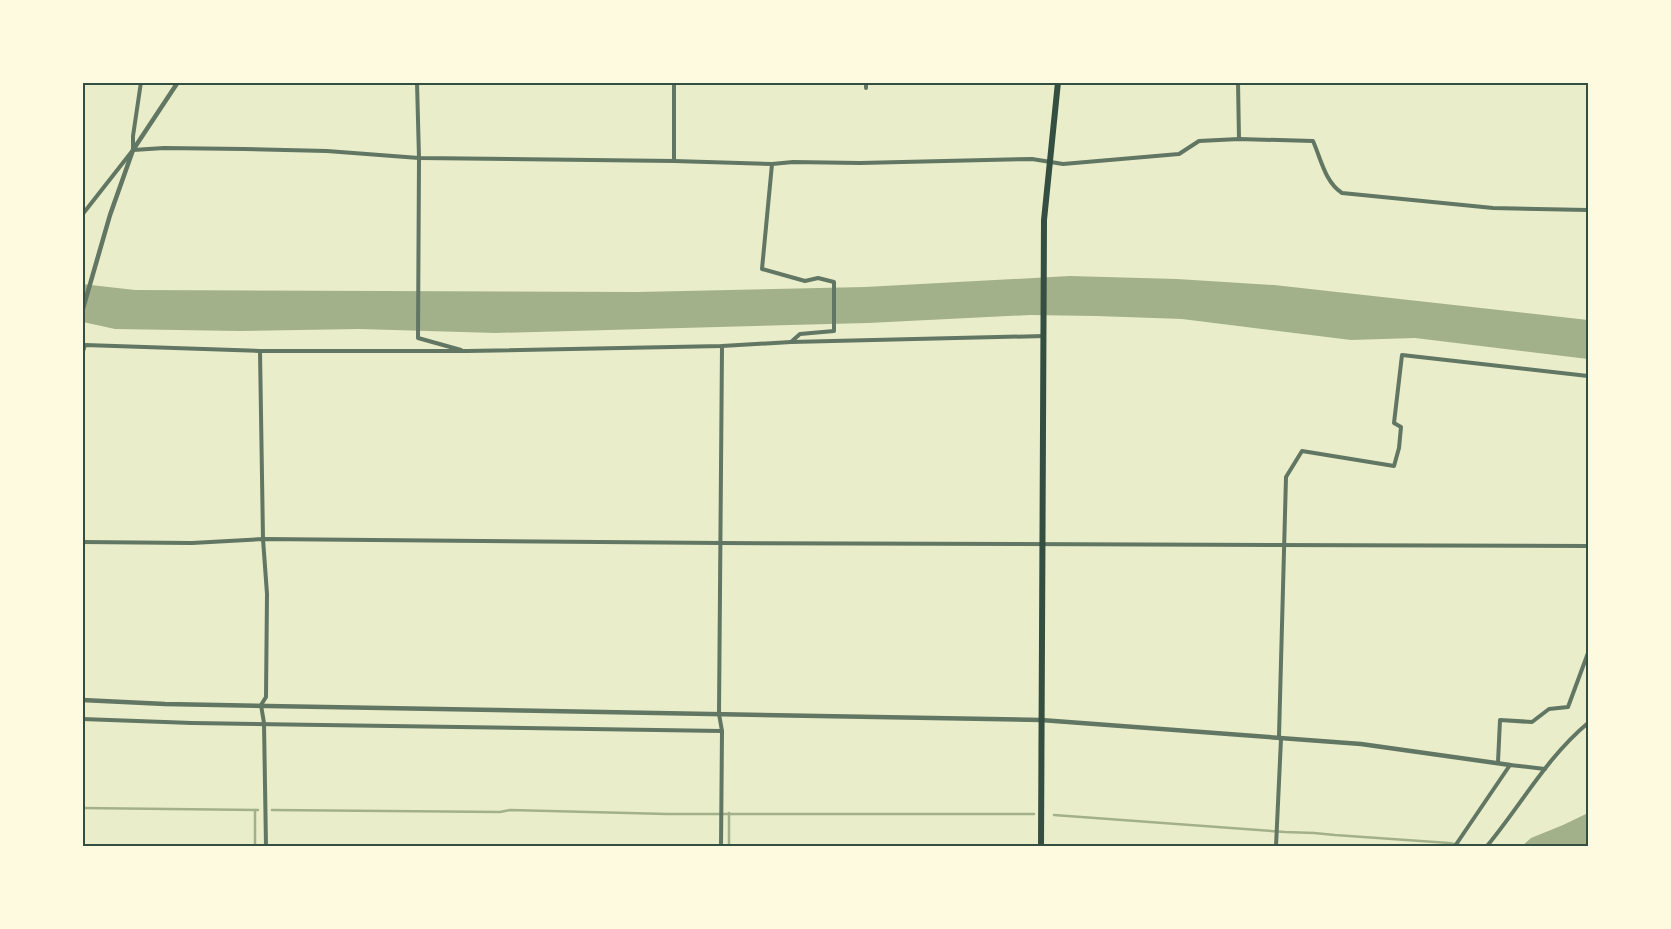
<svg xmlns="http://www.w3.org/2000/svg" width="1671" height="929" font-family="Figtree,sans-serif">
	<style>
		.water { fill: #a3b18a }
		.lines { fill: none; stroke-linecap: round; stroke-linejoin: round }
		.stream { stroke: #a3b18a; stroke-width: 2.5 }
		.minor { stroke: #617663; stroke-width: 4 }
		.tertiary { stroke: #617663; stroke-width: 4.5 }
		.trunk { stroke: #344e41; stroke-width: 6 }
		.neatline { fill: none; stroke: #344e41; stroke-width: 2 }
	</style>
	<rect width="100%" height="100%" fill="#e9edc9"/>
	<!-- water -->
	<g class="water">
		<path d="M1070 276 1177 279 1274 285 1588 320V359L1415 338 1351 340 1182 319 1096 316 1030 315 868 323 496 333 359 329 239 331 115 329 83 322 82 284 135 290 637 292 865 287Z"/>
		<path d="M1588 813V846H1522L1531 838 1563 825Z"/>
	</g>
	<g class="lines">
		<!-- stream -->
		<g class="stream">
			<path d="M82 808 258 810"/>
			<path d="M272 810 500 812 510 810 667 814H1034"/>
			<path d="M1054 815 1285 832 1314 833 1335 835 1449 843 1465 846"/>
			<path d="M255 846V810"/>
			<path d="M729 846V813"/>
		</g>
		<!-- minor -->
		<g class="minor">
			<path d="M417 82 419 158 418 338 461 350"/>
			<path d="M674 82V161"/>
			<path d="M1238 82 1239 139"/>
			<path d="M866 88V82"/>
			<path d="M133 150 164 148 244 149 327 151 419 158 674 161 772 164 793 162 860 163 1032 159 1063 164 1179 154 1199 141 1239 139 1313 141C1321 159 1325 182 1342 193L1493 208 1588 210"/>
			<path d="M772 164 762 269 805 281 818 278 834 282V331L800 334 791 342"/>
			<path d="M82 215 133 150V136L141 82"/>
			<path d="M260 351 263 539 267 594 266 697 261 705 264 723 266 846"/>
			<path d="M82 354 85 345 260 351H467L722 346 791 342 1044 336"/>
			<path d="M82 542 192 543 263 539 721 543 1588 546"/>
			<path d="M82 719 192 723 722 731"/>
			<path d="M1498 762 1500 720 1532 722 1549 709 1568 707 1588 653"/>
			<path d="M721 846 722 731 719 714 722 346"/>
			<path d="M1276 846 1281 739 1279 736 1286 477 1302 451 1394 466 1399 448 1401 427 1394 423 1402 355 1588 376"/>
			<path d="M1455 846 1510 765 1545 769"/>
			<path d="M1487 846C1521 805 1547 757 1588 723"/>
		</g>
		<!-- tertiary -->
		<g class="tertiary">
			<path d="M82 312 110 215 133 150 178 82"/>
			<path d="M82 700 165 704 1041 720 1361 744 1510 765"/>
		</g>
		<!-- trunk -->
		<path class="trunk" d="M1041 846 1044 220 1058 82"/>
	</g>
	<!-- border -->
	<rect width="1671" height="929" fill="none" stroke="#fefae0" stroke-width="168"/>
	<rect x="84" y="84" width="1503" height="761" class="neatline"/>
</svg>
